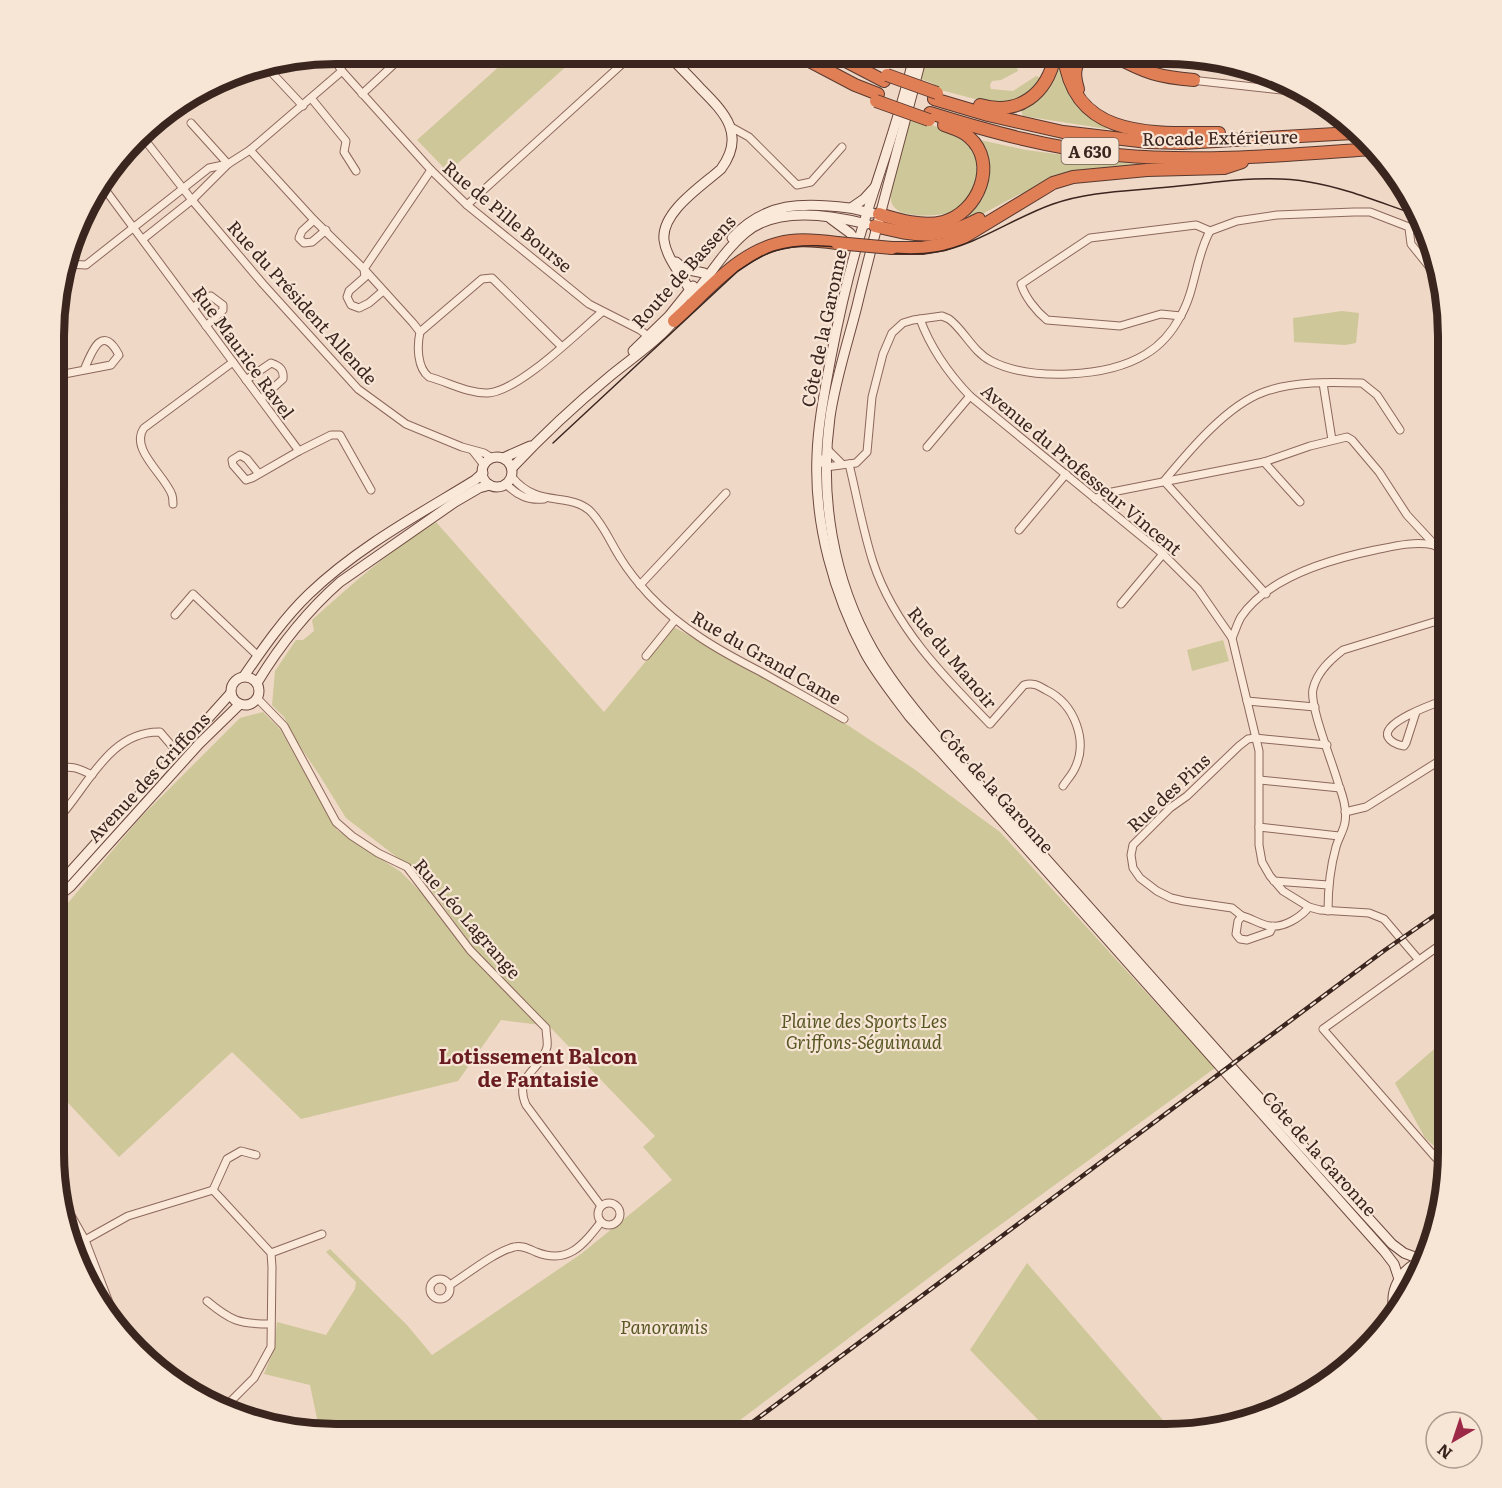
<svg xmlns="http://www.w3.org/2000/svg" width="1502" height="1488" font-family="Literata,serif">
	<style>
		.green { fill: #cec799 }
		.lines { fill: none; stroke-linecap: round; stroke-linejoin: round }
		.street-casing { stroke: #8c685b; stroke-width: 9 }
		.secondary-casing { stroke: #6d493e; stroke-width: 11 }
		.highway-casing { stroke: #59382f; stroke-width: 14 }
		.street { stroke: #fae8d9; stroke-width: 7 }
		.secondary { stroke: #fae8d9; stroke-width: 9 }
		.highway { stroke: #e07f55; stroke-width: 12 }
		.tram { stroke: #3b251f; stroke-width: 1.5 }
		.rail-casing { stroke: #3b251f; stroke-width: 4.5 }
		.rail { stroke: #f7e5d6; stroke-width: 2; stroke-dasharray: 7; stroke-linecap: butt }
		.highway-bridge-casing { stroke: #59382f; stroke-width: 14; stroke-linecap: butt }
		.highway-bridge { stroke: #e07f55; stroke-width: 12 }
		.labels { text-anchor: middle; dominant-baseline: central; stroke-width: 4.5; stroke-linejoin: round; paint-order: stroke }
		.shield { fill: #f7e5d6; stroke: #735f56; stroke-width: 1.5 }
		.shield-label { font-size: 16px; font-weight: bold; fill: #3b251f }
		.street-label { font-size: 18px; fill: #3b251f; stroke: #f7e5d6 }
		.park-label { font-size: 18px; font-style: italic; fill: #585825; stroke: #f7e5d6 }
		.neighbourhood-label { font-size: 20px; font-weight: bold; fill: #691d21; stroke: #f7e5d6 }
		.rim { fill: none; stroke: #3b251f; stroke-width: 8 }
	</style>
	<rect width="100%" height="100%" fill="#f0d8c6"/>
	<!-- green -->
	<g class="green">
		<path d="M513 54 579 55 448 172 417 140Z"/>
		<path d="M925 56H1050L1045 67 1036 66 1031 59 1022 56C1017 61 1016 65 1018 71L1001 80 992 81 990 85 991 89 1013 91 1036 76 1042 78V81L1017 101 994 104 933 88 934 84 919 78Z"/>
		<path d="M1146 56H1202L1262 76C1220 70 1187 72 1146 56Z"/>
		<path d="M1062 59 1063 68 1108 127 1107 129 1023 116 1021 110C1047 96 1053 86 1062 59Z"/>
		<path d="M909 117C938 127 992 141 976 183 971 195 965 205 953 211 942 217 903 218 895 208 890 203 890 196 891 190Z"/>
		<path d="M980 140 1026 150 1141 165 1050 181 1020 194 971 220 968 215C993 196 993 166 980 140Z"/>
		<path d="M1342 311 1359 313 1356 343 1345 345 1294 342 1293 318Z"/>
		<path d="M436 522 604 712 674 627 843 722 914 769 1000 832 1215 1068 959 1255 723 1433H320L310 1385 264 1374 274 1349 277 1322 326 1335 355 1289 356 1282 326 1252 330 1249 407 1325 432 1355 581 1254 672 1180 643 1147 655 1136 549 1026 501 1020 458 1081 301 1119 232 1052 119 1157 55 1089 56 917 140 818 240 718 263 712 280 729 337 830 401 872 468 940 420 875 346 818 320 776 295 739 284 717 272 705 275 671 296 640H303L314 631 312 620C352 584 390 550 436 522Z"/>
		<path d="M1223 640 1229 661 1192 671 1187 650Z"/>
		<path d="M1447 1038V1157L1425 1138 1395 1083Z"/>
		<path d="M1027 1263 1169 1427 1162 1433H1051L970 1350Z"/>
		<path d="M1417 1270 1410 1293 1400 1304C1400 1290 1405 1278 1417 1270Z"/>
	</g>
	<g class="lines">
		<defs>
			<g id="street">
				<path d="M331 55 342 71 431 170 467 205 589 304 640 330 648 336"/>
				<path d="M275 64 273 74 303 106"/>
				<path d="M1191 80 1308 93"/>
				<path d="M362 94 405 54"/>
				<path d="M311 98 346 141 344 152 356 171"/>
				<path d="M191 123 228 164"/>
				<path d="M731 127 749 137 797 185 811 182 842 147"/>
				<path d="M141 135 192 200 263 284 358 389 406 424 462 447 484 453 492 458"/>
				<path d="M250 150 314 220 364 269 413 323 420 332C417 346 417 368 429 377 448 382 469 394 488 393 519 391 577 333 602 312"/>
				<path d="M101 184 299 451 331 435H340L371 490"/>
				<path d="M467 205 632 55"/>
				<path d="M314 220 302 231 299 238 304 243 312 242 326 230"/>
				<path d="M1409 228 1411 244 1440 280"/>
				<path d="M1210 231 1237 221 1277 215 1354 212H1370L1427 234"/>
				<path d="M143 239 192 200 228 164 250 150 342 71"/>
				<path d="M66 264 86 265 209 168 228 164"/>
				<path d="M383 291 369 303 359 308 351 305 347 297 349 291 365 277 364 269 431 170"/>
				<path d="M193 308 206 297 211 296 223 305V310L206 326"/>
				<path d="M1181 316 1161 314 1120 326 1047 320C1036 311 1025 297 1021 284L1090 238 1196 225 1210 231"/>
				<path d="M920 319C931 349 948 373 970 396L1163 554 1198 589 1232 638 1259 751V845L1262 862 1270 876 1283 891 1309 907 1320 910 1369 913 1384 919 1418 959"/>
				<path d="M420 332 482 279 492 278 561 346"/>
				<path d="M59 375 111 365 119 355C102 323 92 351 84 370"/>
				<path d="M246 380 271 363C280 366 284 370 283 379L261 399"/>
				<path d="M1323 383 1332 440"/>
				<path d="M927 447 970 396"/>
				<path d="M828 450 842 464"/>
				<path d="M473 451 484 465"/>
				<path d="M817 455 826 467 856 463 867 452 872 397 883 354 892 333 903 323 913 320 942 316 949 319C964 330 973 352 991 361 1031 381 1107 378 1146 354 1161 345 1172 332 1180 317 1196 290 1195 258 1210 231"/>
				<path d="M1264 462 1300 502"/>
				<path d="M849 464C857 497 863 531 873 562 894 626 944 677 990 724L1024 685C1033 682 1039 686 1046 690 1075 704 1089 742 1074 770 1071 776 1066 781 1063 786"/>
				<path d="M259 474 247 459 240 455 232 460 233 465 246 480 252 478 299 451"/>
				<path d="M512 477C537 508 567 492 589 510 603 523 611 544 621 559 629 572 639 584 649 595 681 629 720 651 761 672 789 688 817 703 844 719"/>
				<path d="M506 484C517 495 528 501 544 499"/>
				<path d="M1095 499 1107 493 1264 462 1310 446 1347 437 1352 440 1379 472 1407 515 1447 558"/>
				<path d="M173 504C173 501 173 498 172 495 165 475 129 449 144 428L233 362"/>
				<path d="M1019 530 1066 474"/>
				<path d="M1434 545 1447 530"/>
				<path d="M640 585 726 493"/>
				<path d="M1266 594 1164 481C1189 451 1227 405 1264 392 1294 381 1330 382 1362 383L1377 395 1400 430"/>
				<path d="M1121 604 1163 554"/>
				<path d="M175 615 193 594 258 656"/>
				<path d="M1232 638C1235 632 1237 624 1241 617 1268 577 1331 559 1375 550 1395 546 1414 541 1434 545"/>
				<path d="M646 656 675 620"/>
				<path d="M257 698 284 726 336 822 352 836 378 853 407 867 470 950 546 1028C546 1034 548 1041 547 1047 541 1071 513 1075 526 1105L601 1206"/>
				<path d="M1247 701 1315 707"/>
				<path d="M1416 712 1406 743 1404 746C1398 745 1391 743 1388 737 1381 722 1436 703 1447 699"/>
				<path d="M1444 757 1447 744"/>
				<path d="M57 769C71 765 78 768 92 775"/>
				<path d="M1260 780 1340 788"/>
				<path d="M1345 812 1366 807 1447 756"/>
				<path d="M56 821C87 789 108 731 160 732L178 753"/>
				<path d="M1259 827 1339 836"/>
				<path d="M1274 881 1328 885"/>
				<path d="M1328 911C1328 889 1330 868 1336 847 1338 839 1344 830 1345 822 1347 810 1343 796 1339 786 1334 766 1309 706 1313 689 1317 672 1330 660 1343 650L1447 618"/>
				<path d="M1242 916 1232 908 1184 901 1171 898 1157 891 1140 878 1133 868 1131 855 1133 845 1170 808 1187 796 1239 746 1248 739 1255 738 1327 745"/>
				<path d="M1273 926 1270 932 1247 940 1240 939 1236 934 1238 921 1242 916C1251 918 1261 925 1270 926 1284 928 1301 917 1309 907"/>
				<path d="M1436 1158 1323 1029 1447 940"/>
				<path d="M213 1190 227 1159 241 1151 256 1155"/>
				<path d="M60 1196 85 1240"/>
				<circle cx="609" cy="1214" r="11"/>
				<path d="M271 1253 322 1234"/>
				<circle cx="440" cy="1289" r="10"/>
				<path d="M450 1285C466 1275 496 1251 514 1247 522 1245 529 1249 536 1252 568 1265 583 1245 601 1222"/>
				<path d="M207 1301C231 1321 239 1324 270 1324"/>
				<path d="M120 1331 85 1240 128 1216 213 1190 271 1253 272 1267 271 1347 254 1378 226 1406"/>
			</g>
			<g id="secondary">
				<path d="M668 55C679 66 690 77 701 89 725 113 746 135 721 169 702 186 661 212 664 240 666 257 681 275 690 290"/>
				<path d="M914 56C901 115 879 172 862 229 849 271 839 315 831 357 825 390 818 423 817 456 814 524 834 594 865 653 877 675 894 696 909 716L1384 1251 1394 1264 1399 1279"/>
				<path d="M922 56C901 139 877 222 857 306 848 342 835 381 830 417 819 496 833 580 873 650 890 680 912 707 935 734L1236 1072 1392 1244 1404 1253 1420 1259"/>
				<path d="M851 208 864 199 875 187"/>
				<path d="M831 219 850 233 858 243"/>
				<path d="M732 238C765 202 803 202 849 208 857 209 864 212 872 213"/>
				<path d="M676 262 684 269 704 273"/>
				<path d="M692 298C709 276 724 251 745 233 777 206 830 215 867 224"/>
				<path d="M633 351 669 316 693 286"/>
				<circle cx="497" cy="472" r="15"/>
				<path d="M503 458 530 446"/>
				<path d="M512 468C542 436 575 405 609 377 632 358 660 340 678 316"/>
				<path d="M244 676C264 647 284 618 309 594 358 547 418 515 475 480L483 473"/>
				<circle cx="245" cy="691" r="14"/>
				<path d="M257 683C280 645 306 612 340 582L455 502 479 488 490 485"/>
				<path d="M56 893 62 881 230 694"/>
				<path d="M56 898 70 887 199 744 240 704"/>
				<path d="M1394 1311C1389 1289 1401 1270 1420 1261"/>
			</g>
			<g id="highway">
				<path d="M798 55 855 85 878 94"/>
				<path d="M834 55 884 81"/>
				<path d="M1064 56C1074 140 1154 133 1219 133"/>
				<path d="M1114 56C1146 73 1158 77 1194 80"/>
				<path d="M1078 89C1074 76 1073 65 1084 56"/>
				<path d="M934 99 988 115 1063 132 1148 142 1182 143 1353 133"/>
				<path d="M980 105C1019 116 1047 94 1055 56"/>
				<path d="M930 113C991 132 1053 149 1117 155 1202 163 1287 155 1372 149"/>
				<path d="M879 214C899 220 922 227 943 222 978 213 999 163 969 137 963 131 952 128 944 125"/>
				<path d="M875 226C919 237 938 240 979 219"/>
				<path d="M892 248H922L945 244 964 237 1053 183 1073 177 1147 170 1224 168 1242 162"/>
				<path d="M674 321C709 290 741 247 791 241 806 239 822 241 837 243"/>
			</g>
		</defs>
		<!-- street casing -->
		<use href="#street" class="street-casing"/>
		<!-- secondary casing -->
		<use href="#secondary" class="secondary-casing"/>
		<!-- highway casing -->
		<use href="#highway" class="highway-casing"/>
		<!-- street -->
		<use href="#street" class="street"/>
		<!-- secondary -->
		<use href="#secondary" class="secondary"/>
		<!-- highway -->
		<use href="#highway" class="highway"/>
		<!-- tram -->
		<path class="tram" d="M553 443 738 271C749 264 761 255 774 251 826 235 882 261 936 252 977 245 1013 218 1053 204 1089 191 1131 191 1169 187 1214 183 1264 174 1309 182 1346 188 1381 203 1417 215"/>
		<defs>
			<path id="rail" d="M738 1433 1385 950 1447 907"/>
		</defs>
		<!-- rail casing -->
		<use href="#rail" class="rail-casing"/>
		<!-- rail -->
		<use href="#rail" class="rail"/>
		<defs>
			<g id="highway-bridge">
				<path d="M887 75 937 93"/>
				<path d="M876 101 929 120"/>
				<path d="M837 243 892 248"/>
			</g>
		</defs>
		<!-- highway-bridge casing -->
		<use href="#highway-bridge" class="highway-bridge-casing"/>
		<!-- highway-bridge -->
		<use href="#highway-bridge" class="highway-bridge"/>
	</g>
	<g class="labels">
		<!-- shield labels -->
		<rect class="shield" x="1061.5" y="138" width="57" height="26" rx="4.5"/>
		<g class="shield-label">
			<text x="1090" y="151">A 630</text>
		</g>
		<!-- street labels -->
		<g class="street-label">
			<text transform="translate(1220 137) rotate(-1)">Rocade Extérieure</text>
			<text transform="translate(508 216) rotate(40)">Rue de Pille Bourse</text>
			<text transform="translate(683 271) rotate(-48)">Route de Bassens</text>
			<text transform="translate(303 302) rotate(48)">Rue du Président Allende</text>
			<text transform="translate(823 328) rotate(-78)">Côte de la Garonne</text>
			<text transform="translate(244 352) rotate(54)">Rue Maurice Ravel</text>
			<text transform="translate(1082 469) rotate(40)">Avenue du Professeur Vincent</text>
			<text transform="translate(767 657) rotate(30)">Rue du Grand Came</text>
			<text transform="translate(953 657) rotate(50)">Rue du Manoir</text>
			<text transform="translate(148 777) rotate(-47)">Avenue des Griffons</text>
			<text transform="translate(997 790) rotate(48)">Côte de la Garonne</text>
			<text transform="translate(1168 792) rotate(-43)">Rue des Pins</text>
			<text transform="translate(468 918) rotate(49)">Rue Léo Lagrange</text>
			<text transform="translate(1320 1153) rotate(48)">Côte de la Garonne</text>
		</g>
		<!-- park labels -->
		<g class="park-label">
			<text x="864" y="1020">Plaine des Sports Les<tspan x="864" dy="21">Griffons-Séguinaud</tspan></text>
			<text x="664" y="1326">Panoramis</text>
		</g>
		<!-- neighbourhood labels -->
		<g class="neighbourhood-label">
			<text x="538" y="1055">Lotissement Balcon<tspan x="538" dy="23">de Fantaisie</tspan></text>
		</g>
	</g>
	<!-- crop -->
	<path d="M0 0H1502V1488H0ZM336 64H1166A272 272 0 0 1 1438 336V1152A272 272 0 0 1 1166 1424H336A272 272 0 0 1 64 1152V336A272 272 0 0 1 336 64Z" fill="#f7e5d6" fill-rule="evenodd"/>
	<path class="rim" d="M336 64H1166A272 272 0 0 1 1438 336V1152A272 272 0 0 1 1166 1424H336A272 272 0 0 1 64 1152V336A272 272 0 0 1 336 64Z"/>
	<!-- north arrow -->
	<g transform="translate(1454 1440) rotate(219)"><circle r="28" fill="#f7e5d6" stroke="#ac988d" stroke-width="1.5"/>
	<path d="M0-4.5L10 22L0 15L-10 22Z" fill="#9c2947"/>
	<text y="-9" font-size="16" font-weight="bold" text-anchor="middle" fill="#3b251f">N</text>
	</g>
</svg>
